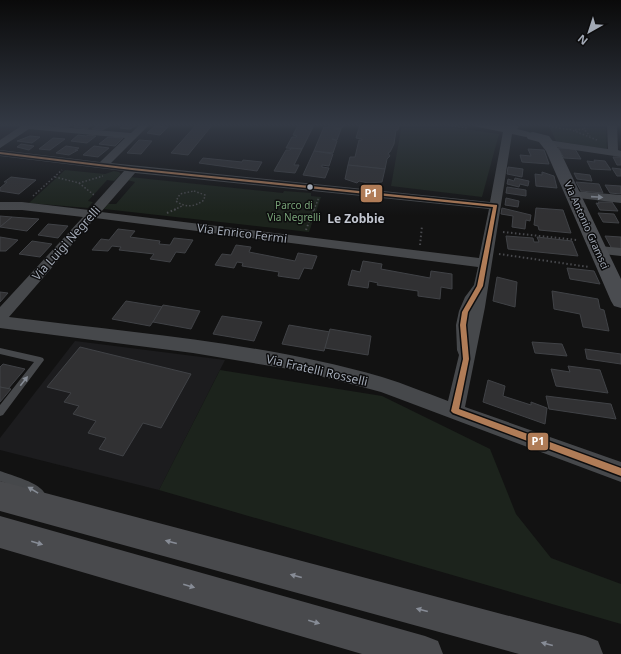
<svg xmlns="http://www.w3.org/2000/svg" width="621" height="654" font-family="'Noto Sans',sans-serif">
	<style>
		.built { fill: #1c1c1e }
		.green { fill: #1c231c }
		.building { fill: #313133; stroke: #404246 }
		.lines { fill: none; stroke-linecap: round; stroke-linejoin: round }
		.path-far1 { stroke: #48494d; stroke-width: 1.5; stroke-dasharray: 1.5 2; stroke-linecap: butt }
		.path { stroke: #48494d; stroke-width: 2; stroke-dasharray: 1.5 2.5; stroke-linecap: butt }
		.lane { fill: #46484b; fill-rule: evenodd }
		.street { fill: #46484b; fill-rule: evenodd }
		.secondary { fill: #4a4c50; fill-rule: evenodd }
		.highway { fill: #494a4d; fill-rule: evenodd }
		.bus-1-casing { stroke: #0d0d0e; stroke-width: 3 }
		.bus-1 { fill: #b07c57; fill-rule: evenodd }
		.oneway { fill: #868c95 }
		.oneway2 { fill: #878c96 }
		.bus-dot { fill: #a2a9b5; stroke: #0d0d0e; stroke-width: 1.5 }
		.labels { text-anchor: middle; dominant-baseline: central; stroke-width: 3; stroke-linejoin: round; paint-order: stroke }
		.far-park-label { font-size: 10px; fill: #77a277; stroke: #0d0d0e }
		.far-street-label { font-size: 10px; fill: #a2a9b5; stroke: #0d0d0e }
		.far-quarter-label { font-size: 12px; font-weight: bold; fill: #c3c7d1; stroke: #0d0d0e }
		.street-label { font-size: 12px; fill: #a2a9b5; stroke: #0d0d0e }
		.line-badge { stroke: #0d0d0e; stroke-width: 1.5 }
		.badge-label { font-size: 11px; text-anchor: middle; font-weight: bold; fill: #fff }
	</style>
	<rect width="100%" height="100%" fill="#121212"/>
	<!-- built -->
	<g class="built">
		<path d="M0 124H23L0 140Z"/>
		<path d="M75 341 225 360 159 490 0 450V438Z"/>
	</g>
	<!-- green -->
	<g class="green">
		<path d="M402 124H428L499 134 482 197 391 186Z"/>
		<path d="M548 124H606L607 149 556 141Z"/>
		<path d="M65 170 105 174 114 171 119 172 121 174 114 181 107 180 88 201 93 202 88 208 29 203Z"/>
		<path d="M130 177 283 193 284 191 311 193V196L321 197 309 232 104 209 108 204H116L135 182 127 180Z"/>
		<path d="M220 370 382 396 490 449 516 514 551 558 621 584V624L159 490Z"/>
	</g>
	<!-- building -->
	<g class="building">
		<path d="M59 124H74L69 127 56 126Z"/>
		<path d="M79 124H93L87 129 74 127Z"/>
		<path d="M101 124H114L102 130 92 129Z"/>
		<path d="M125 124H138L130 129 120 128Z"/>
		<path d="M197 124H213L188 155 171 153Z"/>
		<path d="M301 124H316L314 125 302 149 286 148 292 137H296L297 136 293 135 298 125 302 126 303 124Z"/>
		<path d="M330 124H344L342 128 334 129H341L337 140 332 139 337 141 333 153 314 151 324 127 328 128Z"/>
		<path d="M364 124 399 125 398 130H396L394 144 390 152 388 153 390 156 387 159 385 169 348 165 350 157H355L359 140H362V139L356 138 360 125 364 126Z"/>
		<path d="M155 126 168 127 160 135 147 133Z"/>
		<path d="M78 135 86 136 89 135 96 136 87 143 71 141Z"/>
		<path d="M30 136 40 137 32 143 17 141Z"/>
		<path d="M108 137 123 138 115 146 99 144Z"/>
		<path d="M53 138 65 139 50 150 39 149Z"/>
		<path d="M139 140 152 141 141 154 127 153Z"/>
		<path d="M21 144 34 146 29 150 17 147Z"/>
		<path d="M66 146 79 148 75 150H78L69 155 56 153Z"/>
		<path d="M94 146 109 148 98 157 83 155Z"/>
		<path d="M291 148 302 149 294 165H299L295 173 274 171 286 150H290Z"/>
		<path d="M558 148 575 149 581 159 564 158Z"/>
		<path d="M528 149 544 150 549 164 522 162 520 155 531 156Z"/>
		<path d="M314 151 333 154 329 166 322 165V167L329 168 325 178 303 175Z"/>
		<path d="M613 157H621V165H617Z"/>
		<path d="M203 158 242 162 243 160 262 162 257 171 199 163Z"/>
		<path d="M594 160 605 161 611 170 591 169 587 161 595 162Z"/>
		<path d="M348 165 385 169 382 182 368 183 359 181 357 183 345 179Z"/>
		<path d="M508 167 523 169 522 177 507 174Z"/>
		<path d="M612 168 621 169V176H617Z"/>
		<path d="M542 172 554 176 557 188 536 186 535 174 542 175Z"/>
		<path d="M574 173 590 175 592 181 577 179Z"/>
		<path d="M11 177 36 180 19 194 0 191V188L7 182H4Z"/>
		<path d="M515 178 529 181 528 186 520 184 519 187 507 184 508 179 514 181Z"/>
		<path d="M576 182 599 184 603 193 581 191Z"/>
		<path d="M605 185 621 186V194L610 193Z"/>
		<path d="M507 187 526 190V196L506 193Z"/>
		<path d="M506 198 519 201 518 207 505 205Z"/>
		<path d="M598 202H612L618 211 600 210 596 203 599 204Z"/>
		<path d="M502 208 531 215 530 221 526 220 525 229 512 227 513 216 501 214Z"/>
		<path d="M536 208 563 210 571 233 539 230 538 226 534 225Z"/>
		<path d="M598 213 614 214 619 223 603 222Z"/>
		<path d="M0 216 12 217 0 227Z"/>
		<path d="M12 217 39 219 27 231 0 227Z"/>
		<path d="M48 224 68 226 58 238 38 235Z"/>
		<path d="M118 229 135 231 130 237 160 241 159 244 170 245 174 238 193 240 185 253 176 252 170 262 150 259 154 254 119 250 121 247 112 246 108 251 92 250 101 239 109 240Z"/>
		<path d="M506 236 533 238 534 242H539L537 237 572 241 578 256 508 249Z"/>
		<path d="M605 236 621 237V250L612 249Z"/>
		<path d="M0 237 18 240 6 251H0Z"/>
		<path d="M32 241 52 244 40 257 19 254Z"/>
		<path d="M236 245 251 247 249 252 295 261 298 253 317 256 312 269 304 268 299 279 278 276 279 272 242 266 243 263 237 262 234 268 215 265 222 254 231 255Z"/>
		<path d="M363 261 382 264 381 269 430 278 431 271 452 274V289L441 287 440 299 418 296V291L377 285 378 283 369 281 368 288 348 285 352 270 360 272Z"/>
		<path d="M567 268 594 271 600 284 570 279Z"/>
		<path d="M497 277 517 282 515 307 493 301Z"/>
		<path d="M552 291 598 299 600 309 604 310 609 331 583 327 580 314 554 309Z"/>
		<path d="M0 292 8 293 0 302Z"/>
		<path d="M126 301 163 307 150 326 112 319Z"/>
		<path d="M163 305 200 311 191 329 153 322Z"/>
		<path d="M222 316 262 322 254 341 213 334Z"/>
		<path d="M289 325 330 332 324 351 282 344Z"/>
		<path d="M330 329 371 336 368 355 325 348Z"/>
		<path d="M532 342 562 344 567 356 535 353Z"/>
		<path d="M80 347 191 374 161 428 143 423 123 456 99 449 106 438 88 433 96 421 73 414 79 406 64 402 71 393 47 387Z"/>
		<path d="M585 349 621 354V364L587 359Z"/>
		<path d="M3 364 25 369 8 389 0 387V367Z"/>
		<path d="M568 366 600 370 608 393 556 386 551 369 570 372Z"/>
		<path d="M488 380 505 386 503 396 531 405V402L547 408 545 424 483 402Z"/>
		<path d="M0 387 11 389 0 402Z"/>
		<path d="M546 396 611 404 616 419 549 409Z"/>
	</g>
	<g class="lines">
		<!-- path-far1 -->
		<g class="path-far1">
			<path d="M434 124 468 128"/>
			<path d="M535 124 572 130 597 140"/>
			<path d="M590 124H587L584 129 590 136"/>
			<path d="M575 130 584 129"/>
			<path d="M55 177 79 183 103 176"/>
			<path d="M79 183 94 195"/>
			<path d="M194 191 205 195 204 200C195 207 185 208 176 201L180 194Z"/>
			<path d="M33 196 62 170"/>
			<path d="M174 210 182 206"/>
			<path d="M314 210 319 197"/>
		</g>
		<!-- path -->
		<g class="path">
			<path d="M167 213 176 209"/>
			<path d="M306 230 314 209"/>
			<path d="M503 232 577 240"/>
			<path d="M420 245 422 226"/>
			<path d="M499 254 589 267"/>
		</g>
		<!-- lane -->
		<g class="lane">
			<path d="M0 348 40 357 43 358 44 360 3 415 0 416V405L34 362 0 354Z"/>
			<path d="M0 471C11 475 41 483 45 494L44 498 40 499 19 488 0 481Z"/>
		</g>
		<!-- street -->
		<g class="street">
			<path d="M24 124 131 133 141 124H150L111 163 490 202 503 132 473 126 471 124C487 122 499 128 514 124L519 127 517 129 529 132 531 134 526 137 512 134 485 307 465 407 621 462V482L381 392 336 380 289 369 193 353 0 328V307L83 217 22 210H0V202H22L89 210 124 171 0 156V150L100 162 125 138 29 129 0 148V140ZM135 173 489 209 479 258 101 212ZM95 218 478 267 474 285 465 297 459 311 456 325 457 350 459 355 448 401C426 393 405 384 382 377 261 342 133 333 9 317Z"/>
			<path d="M607 124H617L618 150 621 151V157L548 146 543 143 548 140 608 149Z"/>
			<path d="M574 191 621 195V203L570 197 568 195 570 193Z"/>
			<path d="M599 246 621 248V256L594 253 592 250 594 247Z"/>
		</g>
		<!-- secondary -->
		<path class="secondary" d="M533 132 549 136 560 151 621 279V308L614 306 611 301 546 151 539 142 528 139 526 136 528 133Z"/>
		<!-- highway -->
		<g class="highway">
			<path d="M0 481 585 636 598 641 603 654H519L0 511Z"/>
			<path d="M0 516 425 636 438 641 443 654H362L0 548Z"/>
		</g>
		<defs>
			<path id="bus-1" d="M0 152 132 168 497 205V206L483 286 468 312 466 325 469 359 459 409 621 468V476L453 413 451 411 463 359 460 325 462 312 477 286 493 207 132 170 0 154Z"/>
		</defs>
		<!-- bus-1 casing -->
		<use href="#bus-1" class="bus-1-casing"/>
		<!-- bus-1 -->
		<use href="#bus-1" class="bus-1"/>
	</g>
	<!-- one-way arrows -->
	<defs><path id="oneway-solid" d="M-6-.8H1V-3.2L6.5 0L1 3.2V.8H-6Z"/></defs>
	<g class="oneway">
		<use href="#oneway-solid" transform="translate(597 197) rotate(4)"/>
		<use href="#oneway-solid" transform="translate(24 381) rotate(-52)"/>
		<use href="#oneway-solid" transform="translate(33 490) rotate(-149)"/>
	</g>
	<g class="oneway2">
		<use href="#oneway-solid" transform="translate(171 542) rotate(-165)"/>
		<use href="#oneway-solid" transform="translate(37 543) rotate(16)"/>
		<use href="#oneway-solid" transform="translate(296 576) rotate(-165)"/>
		<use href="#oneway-solid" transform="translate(189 586) rotate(16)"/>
		<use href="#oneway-solid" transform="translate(422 610) rotate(-165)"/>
		<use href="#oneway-solid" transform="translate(314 622) rotate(16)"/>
		<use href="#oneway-solid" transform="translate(547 644) rotate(-165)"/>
	</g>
	<!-- sky -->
	<linearGradient id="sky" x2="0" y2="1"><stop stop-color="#0a0a0a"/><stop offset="0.58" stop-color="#333944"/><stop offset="1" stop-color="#333944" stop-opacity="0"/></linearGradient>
	<rect width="621" height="215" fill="url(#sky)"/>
	<!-- markers -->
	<circle class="bus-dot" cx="310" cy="187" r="3.5"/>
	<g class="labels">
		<!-- far-park labels -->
		<g class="far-park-label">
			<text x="294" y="205">Parco di<tspan x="294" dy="12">Via Negrelli</tspan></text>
		</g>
		<!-- far-street labels -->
		<g class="far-street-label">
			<text transform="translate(587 225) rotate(66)">Via Antonio Gramsci</text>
		</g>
		<!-- far-quarter labels -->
		<g class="far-quarter-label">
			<text x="356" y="218">Le Zobbie</text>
		</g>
		<!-- street labels -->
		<g class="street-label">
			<text transform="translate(242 233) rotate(7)">Via Enrico Fermi</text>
			<text transform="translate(66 243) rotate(-48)">Via Luigi Negrelli</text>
			<text transform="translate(317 370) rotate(13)">Via Fratelli Rosselli</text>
		</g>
	</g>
	<g class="line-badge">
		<rect x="360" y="184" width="23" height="19" rx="4" fill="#b07c57"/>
		<rect x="527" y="432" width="22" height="19" rx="4" fill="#b07c57"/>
	</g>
	<g class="badge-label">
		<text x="371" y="197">P1</text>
		<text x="538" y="445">P1</text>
	</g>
	<!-- north arrow -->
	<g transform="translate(589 32) rotate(219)" stroke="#0d0d0e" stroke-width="3" paint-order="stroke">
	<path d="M0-3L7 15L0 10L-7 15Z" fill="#a2a9b5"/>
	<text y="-6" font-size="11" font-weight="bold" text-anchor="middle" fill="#a2a9b5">N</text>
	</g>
</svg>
